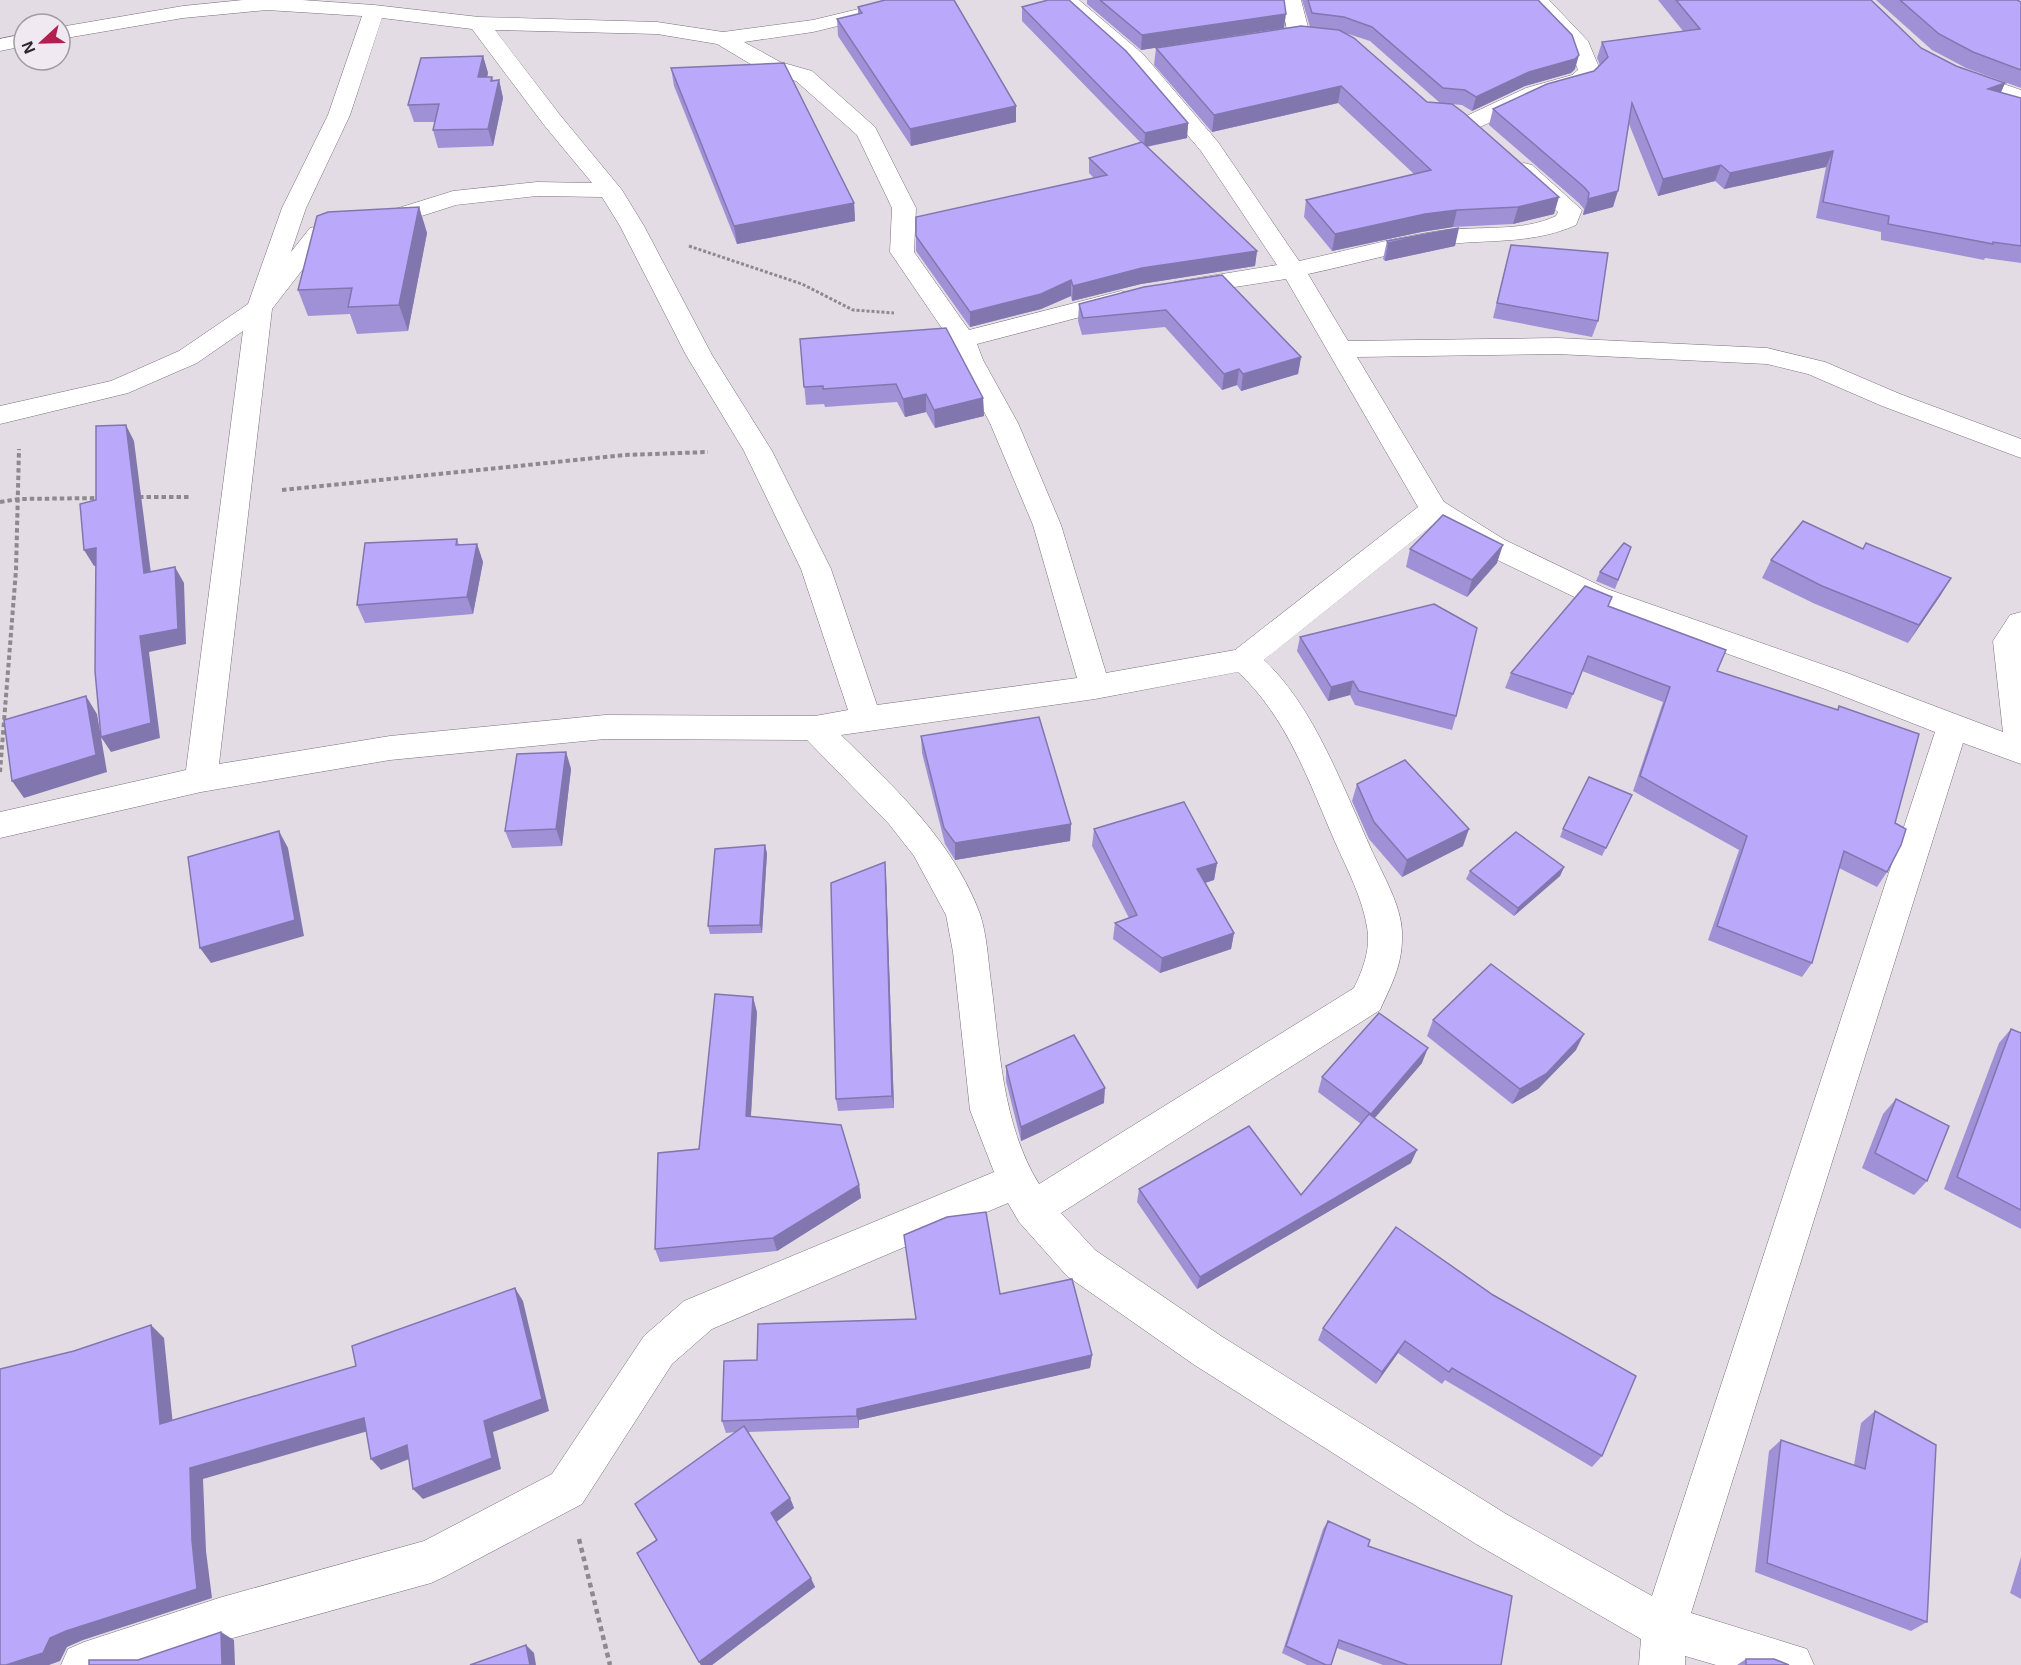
<svg xmlns="http://www.w3.org/2000/svg" width="2021" height="1665" font-family="Arial,sans-serif">
	<style>
		.lines { fill: none; stroke-linecap: round; stroke-linejoin: round }
		.minor-casing { stroke: #787179; stroke-width: 1 }
		.path-far2 { stroke: #8e898f; stroke-width: 3; stroke-dasharray: 3 2; stroke-linecap: butt }
		.path-far1 { stroke: #8e898f; stroke-width: 4; stroke-dasharray: 4.5 3; stroke-linecap: butt }
		.path { stroke: #8e898f; stroke-width: 4.5; stroke-dasharray: 5 4; stroke-linecap: butt }
		.minor { fill: #fff; fill-rule: evenodd }
		.wall { fill: #a091d7 }
		.shaded-wall { fill: #8276af }
		.building { fill: #baa9fa; stroke: #8276af; stroke-width: 1.5 }
	</style>
	<rect width="100%" height="100%" fill="#e3dce5"/>
	<g class="lines">
		<defs>
			<g id="minor">
				<path d="M243 0H302L374 5 479 17 657 22 723 32 813 20 896 0H932L929 4 813 32 744 42 780 62 812 71 875 127 916 208 914 252 969 330 1121 291 1130 294 1134 299 1130 304 977 344 983 360 1018 423 1061 525 1106 673 1235 650 1418 507 1286 279 1183 295 1174 292 1170 287 1174 282 1277 265 1201 151 1127 64 1056 0H1079L1143 54 1218 142 1299 261C1346 251 1392 238 1439 231 1477 225 1520 233 1556 216L1558 212 1512 170 1516 165 1524 163 1532 165 1582 210 1576 225C1532 245 1485 239 1439 245 1395 252 1351 265 1308 274L1348 341 1557 338 1767 348 1825 362 1900 394 2021 439V458L1882 406 1808 374 1767 364 1557 354 1357 357 1444 502 1505 540 1607 589 1847 673 2003 732 1993 641 2010 615 2021 612V764L1963 743 1691 1613 1807 1649 1814 1665H1716L1685 1656V1665H1639L1641 1639 1476 1544 1193 1364 1067 1276 1019 1222 1008 1203 712 1329 672 1364 582 1504 446 1576 431 1583 222 1641 151 1665H61L68 1649 84 1642 222 1597 424 1541 552 1474 644 1336 684 1301 994 1172 970 1110 953 952 946 915 914 856 889 824 807 740 605 739 390 760 201 792 0 838V812L186 770 243 331 197 363 128 393 0 424V406L111 381 179 351 248 304 282 208 328 115 362 16 267 10 183 18 60 39V27L183 6ZM382 18 472 29 544 125 592 183 537 182 453 191 392 210 310 228 291 252 306 208 350 115ZM495 30 657 34 717 44 764 72 796 81 857 135 892 208 890 252 950 340 957 360 990 423 1033 525 1077 678 877 705 831 569 772 451 712 355 644 226 622 190 560 115ZM537 196 602 197 620 226 686 355 744 451 801 569 848 710 815 716 605 715 390 736 219 764 272 309 327 238 406 221 456 205ZM1435 523 1485 554 1587 603 1825 689 1935 732 1652 1596 1506 1514 1221 1336 1095 1250 1061 1213 1380 1010C1393 981 1403 964 1402 932 1401 905 1383 875 1372 851 1344 790 1314 706 1264 660ZM1238 672C1287 717 1309 782 1335 842 1347 869 1362 897 1367 927 1371 949 1363 969 1354 988L1039 1184C1002 1124 1000 1050 991 982 988 960 987 935 980 914 953 841 895 788 841 735L1095 699Z"/>
				<path d="M1281 0H1301L1310 35 1307 40 1299 41 1291 40 1288 35Z"/>
				<path d="M1528 0H1549L1588 41 1601 72 1588 85 1542 98 1478 128 1470 130 1462 128 1459 123 1462 118 1526 88 1572 75 1578 70 1570 48Z"/>
				<path d="M24 34V46L0 51V39Z"/>
				<path d="M1960 69 2021 90V104L1952 81 1949 76 1952 71Z"/>
			</g>
		</defs>
		<!-- minor casing -->
		<use href="#minor" class="minor-casing"/>
		<!-- path-far2 -->
		<path class="path-far2" d="M689 246 802 284 853 310 894 313"/>
		<!-- path-far1 -->
		<g class="path-far1">
			<path d="M282 490 625 455 708 452"/>
			<path d="M139 497H191"/>
			<path d="M0 502 19 499 101 498"/>
			<path d="M0 772 16 570 19 449"/>
		</g>
		<!-- path -->
		<path class="path" d="M579 1539 610 1665"/>
		<!-- minor -->
		<use href="#minor" class="minor"/>
	</g>
	<!-- wall -->
	<g class="wall">
		<path d="M1087 0H1284V28L1141 50 1087 4Z"/>
		<path d="M1302 0H1538L1575 69 1571 73 1525 86 1472 111 1462 105 1440 103 1370 41 1339 31 1554 214 1513 224 1453 227 1421 232 1332 251 1304 217 1306 200 1414 174 1338 103 1212 132 1154 65 1156 48 1310 27Z"/>
		<path d="M1658 0H1871L1921 48 1956 66 2005 83 2001 92 2021 98V263L1985 258 1984 260 1881 240V232L1816 218 1826 167 1724 189 1715 181 1658 196 1629 124 1613 207 1583 215 1584 209 1579 203 1489 125 1493 109 1594 71 1600 65 1597 58 1602 42 1683 31Z"/>
		<path d="M1876 0H2017L2021 2V88L1966 68 1932 50Z"/>
		<path d="M858 7 1016 122 911 146 838 36 837 19 858 14Z"/>
		<path d="M1022 7 1188 123 1187 138 1147 147 1257 251 1255 266 1141 284 1072 301 1071 296 1041 309 970 327 916 251V236L1094 178 1089 173V158L1140 142 1022 21Z"/>
		<path d="M483 56 488 73 487 77 493 81 499 80 503 98 493 146 438 148 433 130 435 122H414L408 105Z"/>
		<path d="M671 68 854 203 855 221 737 244 674 86Z"/>
		<path d="M419 207 427 233 408 331 357 334 350 314 308 316 298 290Z"/>
		<path d="M1387 241 1455 246 1385 261 1383 259Z"/>
		<path d="M1507 260 1598 321 1592 337 1493 318Z"/>
		<path d="M1144 287 1301 357 1298 374 1241 391 1237 385 1222 390 1165 327 1082 335 1078 321 1079 304Z"/>
		<path d="M800 339 983 398 984 416 935 428 926 412 905 417 897 402 825 407 824 404 806 405Z"/>
		<path d="M457 539 459 545 477 544 483 562 473 614 365 623 357 605Z"/>
		<path d="M1631 547 1615 589 1596 581 1600 572Z"/>
		<path d="M1410 549 1497 563 1467 597 1406 567Z"/>
		<path d="M1863 549 1951 578 1940 596 1908 643 1813 603 1762 578 1771 560Z"/>
		<path d="M1608 606 1717 671 1837 710 1839 706 1895 823 1887 872 1877 887 1839 868 1812 963 1802 977 1708 940 1739 850 1633 791 1663 702 1582 671 1567 709 1505 688 1511 673Z"/>
		<path d="M1300 637 1456 716 1452 730 1355 705 1350 695 1328 701 1297 651Z"/>
		<path d="M921 736 1071 824 1070 841 955 860 945 844 922 753Z"/>
		<path d="M566 752 571 769 562 846 512 848 505 831Z"/>
		<path d="M1357 784 1463 846 1402 877 1369 839 1352 801Z"/>
		<path d="M1632 795 1602 856 1560 837 1563 829Z"/>
		<path d="M1094 829 1217 863 1214 880 1205 883 1234 933 1231 949 1160 973 1113 939 1115 923 1129 918 1092 846Z"/>
		<path d="M767 853 762 933 710 934 708 926Z"/>
		<path d="M1564 867 1560 876 1514 916 1466 879 1470 871Z"/>
		<path d="M886 876 894 1108 838 1111 836 1099Z"/>
		<path d="M757 1012 751 1116 859 1185 861 1198 777 1251 660 1262 655 1249Z"/>
		<path d="M1433 1020 1576 1050 1538 1089 1512 1104 1427 1036Z"/>
		<path d="M2011 1029 2021 1033V1229L1944 1189 1999 1043Z"/>
		<path d="M1422 1063 1374 1119 1411 1163 1197 1289 1137 1202 1139 1189 1301 1195 1361 1124 1318 1092 1322 1077Z"/>
		<path d="M1006 1066 1104 1103 1021 1141 1006 1081Z"/>
		<path d="M1896 1099 1927 1181 1914 1195 1862 1168 1883 1114Z"/>
		<path d="M1396 1227 1602 1456 1592 1467 1445 1380 1442 1384 1398 1353 1376 1384 1318 1340 1323 1328Z"/>
		<path d="M1000 1294 1092 1355 1090 1368 859 1420V1428L748 1432 790 1498 794 1508 776 1522 815 1587 712 1665H701L637 1553 657 1540 736 1432 726 1433 722 1421 757 1360 916 1319Z"/>
		<path d="M1875 1411 1927 1622 1911 1631 1755 1572 1769 1451 1781 1440 1854 1465 1861 1423Z"/>
		<path d="M1328 1521 1368 1546 1501 1665H1383L1337 1648 1331 1665H1307L1282 1653 1323 1529Z"/>
		<path d="M2021 1557V1599L2010 1593Z"/>
		<path d="M1746 1659 1789 1665H1737Z"/>
	</g>
	<!-- shaded-wall -->
	<g class="shaded-wall">
		<path d="M1286 14 1284 28 1141 50 1142 35Z"/>
		<path d="M1579 55 1575 69 1571 73 1525 86 1472 111 1476 97 1529 72Z"/>
		<path d="M483 56 488 73 483 95 478 77Z"/>
		<path d="M492 77 496 93 499 80 503 98 493 146 488 129 491 81Z"/>
		<path d="M2005 83 1998 99 1988 89Z"/>
		<path d="M1341 86 1338 103 1212 132 1214 115Z"/>
		<path d="M1016 106V122L911 146 910 129Z"/>
		<path d="M1188 123 1187 138 1144 147 1145 133Z"/>
		<path d="M1833 151 1826 167 1724 189 1730 173Z"/>
		<path d="M1721 165 1715 181 1658 196 1663 179Z"/>
		<path d="M1618 191 1613 207 1583 215 1588 199Z"/>
		<path d="M1559 197 1554 214 1513 224 1518 207Z"/>
		<path d="M854 203 855 221 737 244 734 226Z"/>
		<path d="M419 207 427 233 408 331 399 305Z"/>
		<path d="M1457 210 1453 227 1421 232 1332 251 1335 234 1425 214Z"/>
		<path d="M1459 228 1455 246 1385 261 1388 243Z"/>
		<path d="M1257 251 1255 266 1141 284 1072 301 1073 286 1142 268Z"/>
		<path d="M1071 280V296L1041 309 970 327V312Z"/>
		<path d="M1301 357 1298 374 1241 391 1243 374Z"/>
		<path d="M1239 369 1237 385 1222 390 1224 374Z"/>
		<path d="M926 394V412L905 417 903 399Z"/>
		<path d="M983 398 984 416 935 428 934 410Z"/>
		<path d="M126 425 134 441 153 589 144 573Z"/>
		<path d="M477 544 483 562 473 614 467 597Z"/>
		<path d="M1503 545 1497 563 1467 597 1472 580Z"/>
		<path d="M96 548 105 564 94 566 84 550Z"/>
		<path d="M175 567 184 583 186 644 149 652 160 738 111 752 101 737 107 772 24 798 12 781 86 696 97 714 101 737 140 636Z"/>
		<path d="M1951 578 1940 596 1908 643 1919 625Z"/>
		<path d="M1353 681 1350 695 1328 701 1331 687Z"/>
		<path d="M566 752 571 769 562 846 556 829Z"/>
		<path d="M1071 824 1070 841 955 860V843Z"/>
		<path d="M1469 829 1463 846 1402 877 1407 860Z"/>
		<path d="M279 831 288 848 304 936 211 963 200 948Z"/>
		<path d="M765 845 767 853 762 933 760 925Z"/>
		<path d="M885 862 886 876 894 1108 892 1096Z"/>
		<path d="M1217 863 1214 880 1195 886 1197 869Z"/>
		<path d="M1564 867 1560 876 1514 916 1518 908Z"/>
		<path d="M1234 933 1231 949 1160 973 1162 958Z"/>
		<path d="M753 997 757 1012 750 1130 746 1116Z"/>
		<path d="M1584 1034 1576 1050 1538 1089 1512 1104 1520 1089Z"/>
		<path d="M1428 1048 1422 1063 1366 1128 1371 1114Z"/>
		<path d="M1105 1088 1104 1103 1021 1141V1127Z"/>
		<path d="M1417 1150 1411 1163 1197 1289 1200 1277Z"/>
		<path d="M859 1185 861 1198 777 1251 773 1238Z"/>
		<path d="M515 1288 523 1301 549 1411 493 1432 501 1469 423 1499 413 1489 484 1421Z"/>
		<path d="M151 1325 164 1338 174 1435 160 1424Z"/>
		<path d="M1405 1341 1398 1353 1376 1384 1382 1372Z"/>
		<path d="M1092 1355 1090 1368 859 1420V1428L857 1416V1409Z"/>
		<path d="M364 1418 375 1429 203 1479 206 1551 212 1598 83 1640 67 1647 60 1661 49 1665H6L50 1638 192 1541 190 1468Z"/>
		<path d="M407 1445 417 1456 381 1470 371 1459Z"/>
		<path d="M790 1498 794 1508 775 1523 771 1513Z"/>
		<path d="M811 1578 815 1587 712 1665H701L699 1662Z"/>
		<path d="M221 1632 234 1640 235 1665H222Z"/>
		<path d="M526 1645 534 1653 536 1665H530Z"/>
	</g>
	<!-- building -->
	<g class="building">
		<path d="M885 0H954L1016 106 910 129 837 19 862 13 858 7Z"/>
		<path d="M1048 0H1069L1126 51 1188 123 1145 133 1022 7Z"/>
		<path d="M1100 0H1284L1286 14 1142 35Z"/>
		<path d="M1308 0H1538L1572 35 1579 55 1575 59 1529 72 1476 97 1465 90 1443 88 1372 27 1344 17 1312 13Z"/>
		<path d="M1676 0H1871L1921 48 1956 66 2005 83 1988 89 2021 98V246L1993 242V244L1888 224 1889 216 1823 202 1833 151 1730 173 1721 165 1663 179 1632 103 1618 191 1588 199 1589 193 1584 187 1493 109 1547 84 1594 71 1608 57 1602 42 1700 29Z"/>
		<path d="M1900 0H2017L2021 2V70L1973 52 1939 34Z"/>
		<path d="M1301 26 1339 30 1354 38 1427 102 1452 104 1464 113 1559 197 1518 207 1457 210 1425 214 1335 234 1306 200 1431 170 1341 86 1214 115 1156 48Z"/>
		<path d="M483 56 478 77H492L491 81 499 80 488 129 433 130 439 104 408 105 421 58Z"/>
		<path d="M784 63 854 203 734 226 671 68Z"/>
		<path d="M1142 142 1257 251 1142 268 1073 286 1071 280 1041 294 970 312 916 236V217L1107 175 1089 158Z"/>
		<path d="M419 207 399 305 348 307 352 288 298 290 317 216 328 212Z"/>
		<path d="M1459 228 1388 243 1387 241Z"/>
		<path d="M1511 245 1608 253 1598 321 1497 303Z"/>
		<path d="M1222 275 1301 357 1243 374 1239 369 1224 374 1166 310 1083 318 1079 304 1144 287Z"/>
		<path d="M946 328 983 398 934 410 926 394 903 399 896 384 823 389V386L804 387 800 339Z"/>
		<path d="M126 425 144 573 175 567 178 629 140 636 151 723 101 737 95 671 96 548 84 550 80 504 96 500V426Z"/>
		<path d="M1443 515 1503 545 1472 580 1410 549Z"/>
		<path d="M1803 521 1863 549 1866 543 1951 578 1919 625 1822 586 1771 560Z"/>
		<path d="M457 539 456 545 477 544 467 597 357 605 365 543Z"/>
		<path d="M1624 543 1631 547 1618 580 1600 572Z"/>
		<path d="M1585 586 1612 597 1608 606 1726 650 1717 671 1838 710 1839 706 1919 734 1895 823 1906 829 1901 845 1887 872 1844 851 1812 963 1717 926 1747 836 1640 776 1670 687 1588 656 1573 694 1511 673Z"/>
		<path d="M1434 604 1477 628 1456 716 1359 691 1353 681 1331 687 1300 637Z"/>
		<path d="M86 696 96 755 12 781 4 720Z"/>
		<path d="M1039 717 1071 824 955 843 944 828 921 736Z"/>
		<path d="M566 752 556 829 505 831 517 754Z"/>
		<path d="M1405 760 1469 829 1407 860 1374 822 1357 784Z"/>
		<path d="M1589 777 1632 795 1606 848 1563 829Z"/>
		<path d="M1184 802 1217 863 1197 869 1234 933 1162 958 1115 923 1137 915 1094 829Z"/>
		<path d="M279 831 295 920 200 948 188 857Z"/>
		<path d="M1516 832 1564 867 1518 908 1470 871Z"/>
		<path d="M765 845 760 925 708 926 715 849Z"/>
		<path d="M885 862 892 1096 836 1099 831 883Z"/>
		<path d="M1491 964 1584 1034 1546 1074 1520 1089 1433 1020Z"/>
		<path d="M715 994 753 997 746 1116 841 1125 859 1185 773 1238 655 1249 658 1153 699 1149Z"/>
		<path d="M1379 1013 1428 1048 1371 1114 1322 1077Z"/>
		<path d="M2011 1029 2021 1033V1210L1957 1177Z"/>
		<path d="M1074 1035 1105 1088 1021 1127 1006 1066Z"/>
		<path d="M1896 1099 1949 1126 1927 1181 1875 1153Z"/>
		<path d="M1369 1114 1417 1150 1200 1277 1139 1189 1249 1126 1301 1195Z"/>
		<path d="M986 1212 1000 1294 1072 1279 1092 1355 857 1409V1416L722 1421 724 1361 757 1360 758 1324 916 1319 904 1235 947 1217Z"/>
		<path d="M1396 1227 1493 1295 1636 1376 1602 1456 1452 1368 1449 1372 1405 1341 1382 1372 1323 1328Z"/>
		<path d="M515 1288 542 1399 484 1421 492 1458 413 1489 407 1445 371 1459 364 1418 190 1468 192 1541 197 1589 66 1631 50 1638 43 1653 6 1665H0V1369L74 1351 151 1325 160 1424 356 1366 352 1346Z"/>
		<path d="M1875 1411 1936 1445 1927 1622 1767 1563 1781 1440 1865 1469Z"/>
		<path d="M744 1426 790 1498 771 1513 811 1578 699 1662 637 1553 657 1540 635 1504Z"/>
		<path d="M1328 1521 1370 1540 1368 1546 1512 1596 1501 1665H1408L1339 1640 1331 1665H1326L1286 1646Z"/>
		<path d="M221 1632 222 1665H89V1660H138Z"/>
		<path d="M526 1645 530 1665H470Z"/>
		<path d="M1746 1659H1774L1789 1665H1746Z"/>
	</g>
	<!-- north arrow -->
	<g transform="translate(42 42) rotate(248)"><circle r="28" fill="#f0e9f2" stroke="#a19ba2" stroke-width="1.5"/>
	<path d="M0-4.5L10 22L0 15L-10 22Z" fill="#b12051"/>
	<text y="-9" font-size="16" font-weight="bold" text-anchor="middle" fill="#2a272a">N</text>
	</g>
</svg>
